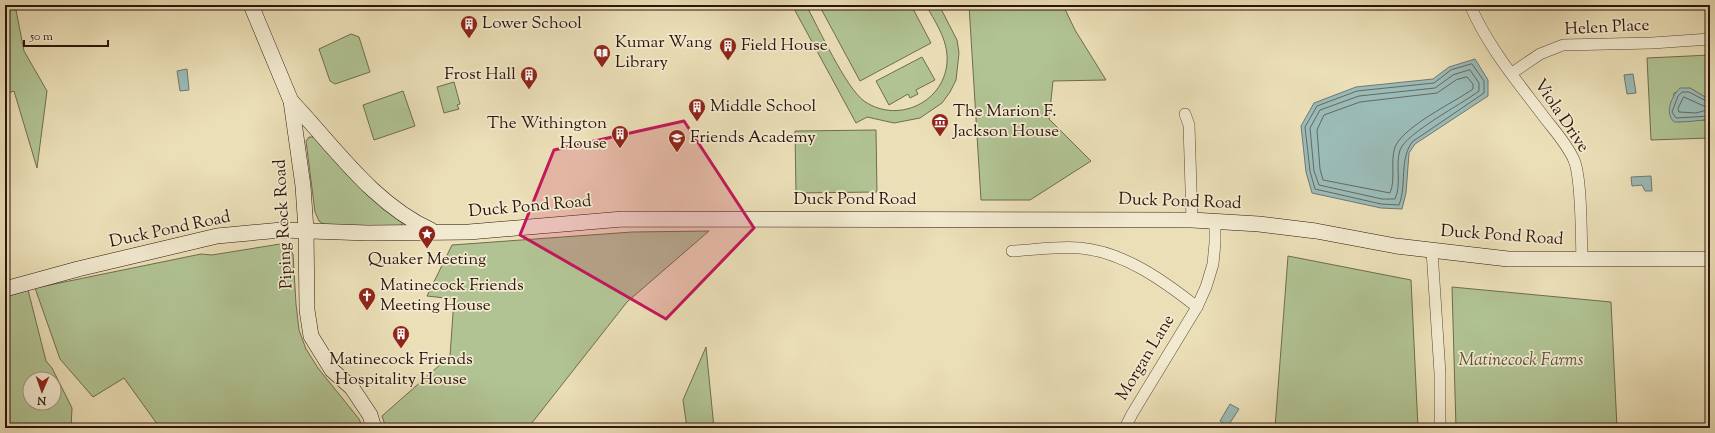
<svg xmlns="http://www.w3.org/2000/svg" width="1715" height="433" font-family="'Sorts Mill Goudy',serif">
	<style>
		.green { fill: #b1c393; stroke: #6f6c4f; fill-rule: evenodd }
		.water { fill: #9bbbb7; stroke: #6f7872 }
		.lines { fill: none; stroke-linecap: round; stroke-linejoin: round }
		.shore { stroke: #646861; stroke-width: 1 }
		.street-casing { stroke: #5c4736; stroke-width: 12 }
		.secondary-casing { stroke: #2d140b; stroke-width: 16 }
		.street { stroke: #f2ead0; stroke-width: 11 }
		.secondary { stroke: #f2ead0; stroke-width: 15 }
		.marked { fill: #c2185b; fill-opacity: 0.2; stroke: #c2185b; stroke-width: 3; stroke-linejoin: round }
		.labels { text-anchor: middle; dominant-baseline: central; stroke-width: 3.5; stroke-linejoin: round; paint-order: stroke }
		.poi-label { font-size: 17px; fill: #2d140b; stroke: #f2ead0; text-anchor: start }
		.street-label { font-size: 17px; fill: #2d140b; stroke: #f2ead0 }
		.park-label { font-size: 17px; font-style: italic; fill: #5b513b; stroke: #f2ead0 }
	</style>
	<rect width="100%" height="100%" fill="#ebdfb7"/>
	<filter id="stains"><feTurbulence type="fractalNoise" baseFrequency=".005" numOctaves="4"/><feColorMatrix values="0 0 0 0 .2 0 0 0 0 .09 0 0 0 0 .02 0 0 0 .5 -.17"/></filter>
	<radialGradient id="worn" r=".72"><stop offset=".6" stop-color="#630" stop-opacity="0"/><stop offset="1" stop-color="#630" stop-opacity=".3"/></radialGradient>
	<!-- green -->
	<g class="green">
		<path d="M5 5H15L24 51 47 91 37 168 14 91 5 94Z"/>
		<path d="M792 5H806C818 27 846 88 864 101 900 126 950 99 947 55 946 37 934 20 926 5H939L957 40 959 53 956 80 950 92 942 103 920 118 894 123 867 117 856 123Z"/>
		<path d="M819 5H911L931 43 860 81Z"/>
		<path d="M969 5H1063L1075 30 1106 80 1053 81 1049 119 1091 161 1030 200H981Z"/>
		<path d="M351 34 359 37 370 72 335 84 330 81 319 49Z"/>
		<path d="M1710 55V100L1690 88 1674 93 1673 100 1678 122C1689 119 1699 122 1710 119V138L1651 140 1647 58Z"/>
		<path d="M922 57 935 80 916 90 918 94 910 98 908 94 889 105 876 81Z"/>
		<path d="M454 82 460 104 457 105 459 109 444 113 437 87Z"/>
		<path d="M403 91 415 126 374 140 363 105Z"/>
		<path d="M876 130 877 192 796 193 795 131Z"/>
		<path d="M309 137H314L402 222V225L397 228 325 225 319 221 315 212 306 141Z"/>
		<path d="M709 231 627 302 531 424 492 428H386L382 416 450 356 454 299 427 296 452 245 632 232Z"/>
		<path d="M280 244 287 246 293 254 296 304 299 330 306 349 318 368 359 419 363 428H160L124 378 93 397 60 359 35 288 201 254 212 255Z"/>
		<path d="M1288 256 1411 280 1418 428H1275Z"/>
		<path d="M1452 287 1611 302 1617 428H1456Z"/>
		<path d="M28 290 46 361 52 368 72 408 71 428H5V297ZM30 379H54V403H30Z"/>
		<path d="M706 347 714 428H687L683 400Z"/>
	</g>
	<!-- water -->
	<g class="water">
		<path d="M1475 59 1488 80V96L1415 144 1409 153 1406 193 1402 209 1381 208 1312 193 1306 172 1301 126 1314 103 1356 87 1433 79 1449 67Z"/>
		<path d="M187 69 189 90 180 91 177 71Z"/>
		<path d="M1633 74 1636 93 1627 94 1624 75Z"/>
		<path d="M1680 88H1690L1710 100V119C1698 121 1686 122 1674 122 1664 112 1672 96 1680 88Z"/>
		<path d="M1651 176 1652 191H1645L1642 185 1632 186 1631 177Z"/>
		<path d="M1230 404 1239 409 1228 426 1220 421Z"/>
	</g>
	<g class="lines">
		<!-- shore -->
		<g class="shore">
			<path d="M1472 64 1484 81V93L1412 142C1399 161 1407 184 1399 205L1381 204 1315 189 1310 171 1305 127 1317 106 1357 91 1434 83 1451 70Z"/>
			<path d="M1470 70 1479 83V91C1462 104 1406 133 1400 150 1395 166 1402 184 1395 199H1382L1319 185 1314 171 1310 128 1320 110 1359 96 1435 88 1453 75Z"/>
			<path d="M1467 77 1473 84V89C1453 103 1404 126 1395 147 1390 161 1396 179 1390 193L1323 180 1320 169 1317 130 1324 115 1360 102 1437 93 1456 80Z"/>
			<path d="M1684 97 1706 107 1707 110 1696 113 1679 112 1678 109Z"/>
			<path d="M1710 103 1689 92H1682L1678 96 1672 112 1676 118 1710 116"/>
		</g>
		<defs>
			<g id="street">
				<path d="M1470 5C1488 47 1517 81 1544 117 1554 130 1567 144 1574 160 1582 179 1581 237 1582 260"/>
				<path d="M1512 73 1540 54 1563 45 1652 43 1710 39"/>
				<path d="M1185 114 1189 125 1192 220"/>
				<path d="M1012 251C1034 250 1058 246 1080 248 1124 252 1164 281 1197 307"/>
				<path d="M1432 251 1440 373V428"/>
				<path d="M1125 428 1132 414 1197 307 1206 287 1213 264 1215 243V221"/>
			</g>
			<g id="secondary">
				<path d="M251 5 291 101 303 186 306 230 307 310 311 336 332 370 352 388 370 415 374 428"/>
				<path d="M291 101C334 146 373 204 431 230"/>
				<path d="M5 289 78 269 217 236 282 230 368 233 469 232 623 219 1192 220 1259 224 1316 231 1396 246 1508 259H1710"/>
			</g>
		</defs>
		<!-- street casing -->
		<use href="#street" class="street-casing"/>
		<!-- secondary casing -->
		<use href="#secondary" class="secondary-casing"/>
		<!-- street -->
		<use href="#street" class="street"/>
		<!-- secondary -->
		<use href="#secondary" class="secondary"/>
	</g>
	<!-- marked area -->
	<path class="marked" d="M684 121 754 228 666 319 520 235 554 150Z"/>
	<!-- icons -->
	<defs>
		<symbol id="building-pin" viewBox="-11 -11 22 30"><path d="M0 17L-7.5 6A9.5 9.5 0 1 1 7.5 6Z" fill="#8f2418" stroke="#f2ead0"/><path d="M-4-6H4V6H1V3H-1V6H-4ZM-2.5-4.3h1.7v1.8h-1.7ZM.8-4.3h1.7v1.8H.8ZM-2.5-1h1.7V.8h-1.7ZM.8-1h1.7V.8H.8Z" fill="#fff"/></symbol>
		<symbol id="library-pin" viewBox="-11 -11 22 30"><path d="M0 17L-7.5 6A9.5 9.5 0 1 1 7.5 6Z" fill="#8f2418" stroke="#f2ead0"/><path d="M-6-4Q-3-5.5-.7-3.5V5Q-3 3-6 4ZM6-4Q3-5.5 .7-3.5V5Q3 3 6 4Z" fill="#fff"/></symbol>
		<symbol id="museum-pin" viewBox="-11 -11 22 30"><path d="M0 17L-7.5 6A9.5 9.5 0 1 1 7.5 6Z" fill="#8f2418" stroke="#f2ead0"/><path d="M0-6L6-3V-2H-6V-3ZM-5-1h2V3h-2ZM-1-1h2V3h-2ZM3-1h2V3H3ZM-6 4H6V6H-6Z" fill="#fff"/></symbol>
		<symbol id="school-pin" viewBox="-11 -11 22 30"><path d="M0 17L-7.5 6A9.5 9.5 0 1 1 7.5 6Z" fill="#8f2418" stroke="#f2ead0"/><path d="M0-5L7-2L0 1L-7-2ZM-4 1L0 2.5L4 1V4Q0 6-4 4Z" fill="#fff"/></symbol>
		<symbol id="sight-pin" viewBox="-11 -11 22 30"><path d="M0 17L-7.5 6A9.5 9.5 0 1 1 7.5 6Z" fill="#8f2418" stroke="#f2ead0"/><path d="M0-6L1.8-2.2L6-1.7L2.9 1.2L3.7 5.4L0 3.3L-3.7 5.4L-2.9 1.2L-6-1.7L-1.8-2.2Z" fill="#fff"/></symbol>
		<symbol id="church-pin" viewBox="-11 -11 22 30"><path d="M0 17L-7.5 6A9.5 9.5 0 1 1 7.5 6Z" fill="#8f2418" stroke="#f2ead0"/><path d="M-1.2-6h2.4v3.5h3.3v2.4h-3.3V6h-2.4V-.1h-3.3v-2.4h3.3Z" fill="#fff"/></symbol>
	</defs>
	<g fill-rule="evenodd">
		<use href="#building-pin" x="459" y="14" width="20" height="27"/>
		<use href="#building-pin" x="718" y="36" width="20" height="27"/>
		<use href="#library-pin" x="592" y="43" width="20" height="27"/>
		<use href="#building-pin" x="519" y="65" width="20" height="27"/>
		<use href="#building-pin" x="687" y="97" width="20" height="27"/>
		<use href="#museum-pin" x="930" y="112" width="20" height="27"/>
		<use href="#building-pin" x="610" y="124" width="20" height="27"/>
		<use href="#school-pin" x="667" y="128" width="20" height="27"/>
		<use href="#sight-pin" x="417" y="224" width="20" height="27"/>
		<use href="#church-pin" x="357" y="286" width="20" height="27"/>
		<use href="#building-pin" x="391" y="324" width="20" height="27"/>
	</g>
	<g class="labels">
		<!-- poi labels -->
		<g class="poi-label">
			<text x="482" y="24">Lower School</text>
			<text x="615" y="43">Kumar Wang<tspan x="615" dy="20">Library</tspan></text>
			<text x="741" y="46">Field House</text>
			<text x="516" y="75" text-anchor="end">Frost Hall</text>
			<text x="710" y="107">Middle School</text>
			<text x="953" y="112">The Marion F.<tspan x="953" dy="20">Jackson House</tspan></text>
			<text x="607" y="124" text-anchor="end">The Withington<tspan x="607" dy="20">House</tspan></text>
			<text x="690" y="138">Friends Academy</text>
			<text x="427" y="260" text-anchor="middle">Quaker Meeting</text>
			<text x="380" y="286">Matinecock Friends<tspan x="380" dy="20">Meeting House</tspan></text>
			<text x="401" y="360" text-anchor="middle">Matinecock Friends<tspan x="401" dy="20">Hospitality House</tspan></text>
		</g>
		<!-- street labels -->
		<g class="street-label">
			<text transform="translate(1607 28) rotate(-3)">Helen Place</text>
			<text transform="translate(1561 116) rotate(56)">Viola Drive</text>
			<text x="855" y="200">Duck Pond Road</text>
			<text transform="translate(1180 202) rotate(2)">Duck Pond Road</text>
			<text transform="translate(530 207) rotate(-5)">Duck Pond Road</text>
			<text transform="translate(284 224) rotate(-93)">Piping Rock Road</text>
			<text transform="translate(170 230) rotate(-12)">Duck Pond Road</text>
			<text transform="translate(1502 236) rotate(4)">Duck Pond Road</text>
			<text transform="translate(1146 358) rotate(-59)">Morgan Lane</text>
		</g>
		<!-- park labels -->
		<g class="park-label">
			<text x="1521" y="361">Matinecock Farms</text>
		</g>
	</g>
	<!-- margin -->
	<rect width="1715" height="433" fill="none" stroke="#ebdfb7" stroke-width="20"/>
	<rect x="6" y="6" width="1703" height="421" fill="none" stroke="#2d140b" stroke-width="2"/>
	<rect x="10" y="10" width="1695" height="413" fill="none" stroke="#2d140b"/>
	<!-- north arrow -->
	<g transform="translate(42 391) rotate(182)"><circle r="19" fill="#f2ead0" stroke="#a39481"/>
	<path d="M0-3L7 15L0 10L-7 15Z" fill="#8f2418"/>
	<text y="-6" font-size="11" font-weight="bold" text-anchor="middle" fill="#2d140b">N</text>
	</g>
	<!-- scale -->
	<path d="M24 40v6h84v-6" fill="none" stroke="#2d140b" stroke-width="2"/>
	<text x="30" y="40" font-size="12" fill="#2d140b" stroke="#f2ead0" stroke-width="3" paint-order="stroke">50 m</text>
	<rect width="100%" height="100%" filter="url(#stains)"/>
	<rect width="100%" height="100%" fill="url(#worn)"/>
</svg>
